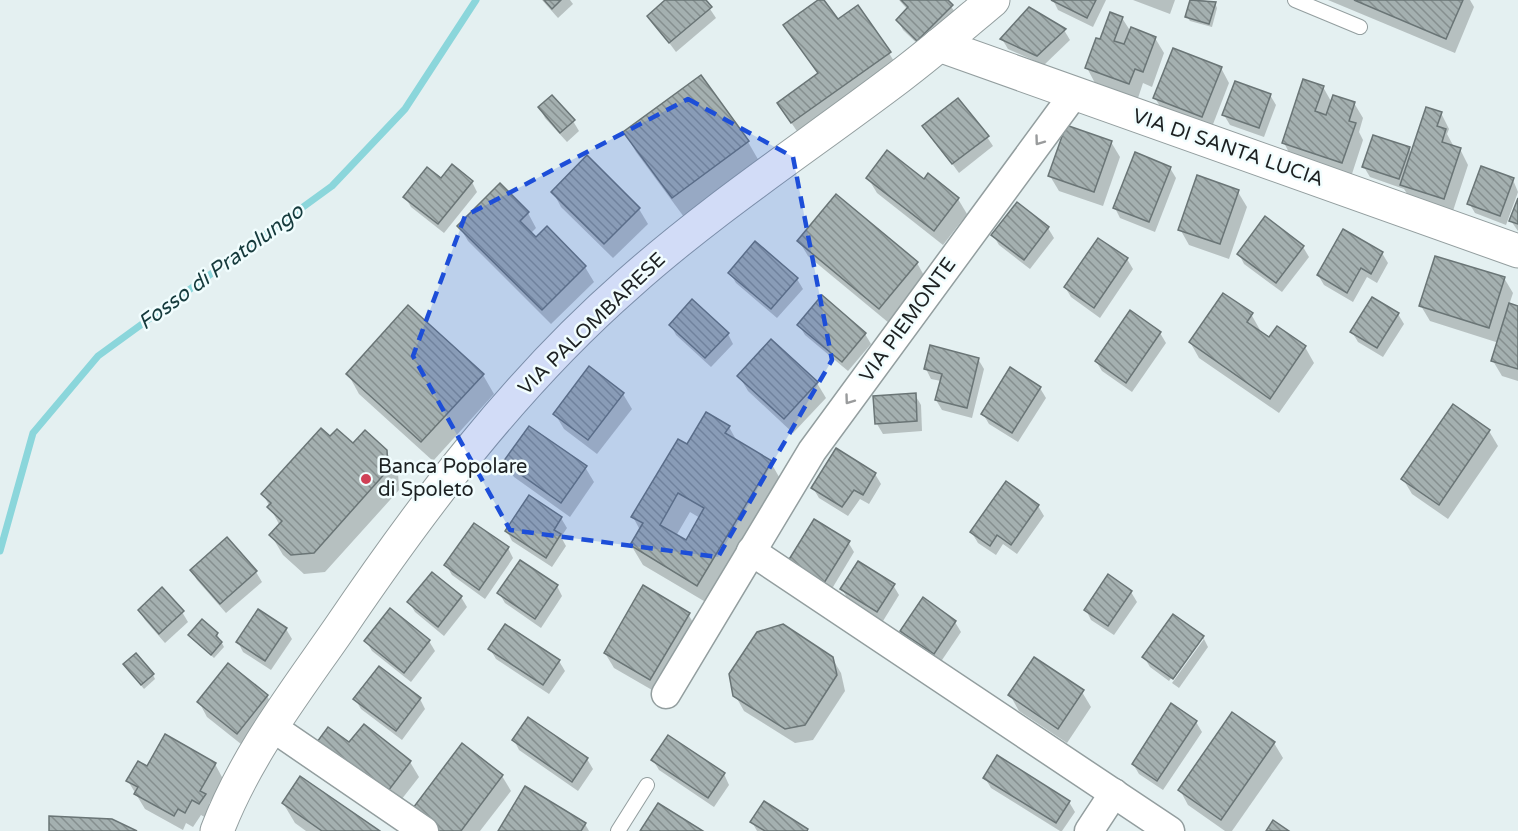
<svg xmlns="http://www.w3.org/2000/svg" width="1518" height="831" font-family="'Varela Round',sans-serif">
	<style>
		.shadow { fill: #0003; fill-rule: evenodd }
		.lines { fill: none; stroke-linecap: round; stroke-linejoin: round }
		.stream { stroke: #8bd6db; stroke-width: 7 }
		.building { fill: url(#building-back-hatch); stroke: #6a7576; stroke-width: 1.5; fill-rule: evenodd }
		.service-casing { stroke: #939e9f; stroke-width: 16 }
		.minor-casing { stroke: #939e9f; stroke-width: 31 }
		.tertiary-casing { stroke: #939e9f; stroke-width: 35 }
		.secondary-casing { stroke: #939e9f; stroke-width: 35 }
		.service { stroke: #fff; stroke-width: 14 }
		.minor { stroke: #fff; stroke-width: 28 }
		.tertiary { stroke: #fff; stroke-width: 33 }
		.secondary { stroke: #fff; stroke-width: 33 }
		.oneway { stroke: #999b9c }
		.marked { fill: #1d4ed8; fill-opacity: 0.2; stroke: #1d4ed8; stroke-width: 4.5; stroke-dasharray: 12 8; stroke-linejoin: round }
		.poi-dot { fill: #d04056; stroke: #f1fdfe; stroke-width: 2 }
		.labels { text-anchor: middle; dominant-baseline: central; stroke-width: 5; stroke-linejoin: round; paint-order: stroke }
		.street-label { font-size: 20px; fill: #1d2122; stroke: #f1fdfe }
		.poi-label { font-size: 20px; fill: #1d2122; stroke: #f1fdfe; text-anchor: start }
		.water-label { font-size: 21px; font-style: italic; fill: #153a3c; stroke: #f1fdfe }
	</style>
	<defs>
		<pattern id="building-back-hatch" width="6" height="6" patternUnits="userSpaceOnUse" patternTransform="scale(1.5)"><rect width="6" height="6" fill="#a4b0b0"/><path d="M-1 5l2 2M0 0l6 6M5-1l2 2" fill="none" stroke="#858f8f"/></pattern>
	</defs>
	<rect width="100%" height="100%" fill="#e4f0f1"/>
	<!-- shadow -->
	<g class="shadow">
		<path d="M542 0H570L573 4 558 18Z"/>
		<path d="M668 0H704L716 18 676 52 649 16Z"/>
		<path d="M821 0 837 21 889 53 898 68 801 137 788 118 819 75 785 25Z"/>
		<path d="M899 0H946L958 16 924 50 903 30 898 20 908 10Z"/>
		<path d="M1053 0H1106L1093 27 1058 10Z"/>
		<path d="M1133 0H1175L1170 14Z"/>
		<path d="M1192 0H1203L1215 3 1217 8 1212 27 1190 21 1187 17Z"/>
		<path d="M1328 0H1470L1474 7 1455 53Z"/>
		<path d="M1122 18 1131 32 1155 38 1164 53 1152 87 1143 83 1138 98 1095 83 1087 68 1101 41Z"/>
		<path d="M1064 30 1070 40 1044 65 1008 49 1002 39Z"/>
		<path d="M1221 68 1229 83 1210 132 1164 113 1155 98Z"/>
		<path d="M700 77 748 142 759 161 684 217 636 152 625 133Z"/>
		<path d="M1323 87 1332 103H1354L1363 118 1359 132 1363 140 1351 177 1292 158 1284 143Z"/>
		<path d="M1270 95 1276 105 1264 137 1230 125 1224 115Z"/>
		<path d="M540 108 573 121 579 131 567 142 545 118Z"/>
		<path d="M1441 113 1449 129 1447 134 1454 147 1460 149 1468 165 1452 214 1411 200 1404 189 1370 177 1364 167 1409 149 1412 154Z"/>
		<path d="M924 126 987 137 993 146 959 173Z"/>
		<path d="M1111 142 1120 157 1103 206 1059 191 1050 176Z"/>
		<path d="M1170 168 1176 178 1155 232 1120 218 1115 208Z"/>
		<path d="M868 178 958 199 967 214 943 245 877 193Z"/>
		<path d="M1513 180 1518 192 1506 225 1475 213 1469 203Z"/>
		<path d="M472 182 477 192 444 233 411 207 405 197Z"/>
		<path d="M553 192 639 209 648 224 613 258 561 207Z"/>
		<path d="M1238 192 1247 207 1229 259 1189 245 1180 229Z"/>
		<path d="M1518 202V231L1511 221Z"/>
		<path d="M528 213 536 228 531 233 536 239 585 267 594 282 551 324 468 241 459 226Z"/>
		<path d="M1048 228 1054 238 1030 269 999 245 993 235Z"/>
		<path d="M1098 240 1127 259 1133 269 1100 318 1071 297 1065 287Z"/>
		<path d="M799 241 917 263 926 279 889 323 808 256Z"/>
		<path d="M1303 247 1309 257 1282 292 1244 264 1239 254Z"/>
		<path d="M1382 253 1388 263 1377 283 1367 277 1353 302 1324 285 1318 275Z"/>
		<path d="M730 273 797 279 803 289 777 318 736 283Z"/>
		<path d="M1504 278 1513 293 1509 305 1518 307V381L1502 376 1493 361 1499 343 1430 321 1421 306Z"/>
		<path d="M1251 314 1260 330 1259 332 1269 339 1305 347 1314 363 1279 413 1199 358 1190 342Z"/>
		<path d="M1398 314 1404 324 1383 357 1358 342 1352 332Z"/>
		<path d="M671 325 728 334 733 344 711 367 676 335Z"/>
		<path d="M799 325 865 334 871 344 848 371 805 335Z"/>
		<path d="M1160 333 1166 343 1132 392 1102 371 1096 361Z"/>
		<path d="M978 359 984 369 972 418 942 410 936 400 941 381 931 379 926 369Z"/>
		<path d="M348 374 483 375 494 394 433 461 359 394Z"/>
		<path d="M739 376 817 383 826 398 793 433 748 391Z"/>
		<path d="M1040 388 1046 398 1018 442 989 424 983 414Z"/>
		<path d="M623 394 632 409 597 454 564 429 555 414Z"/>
		<path d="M915 395 921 405 922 431 883 434 877 424Z"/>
		<path d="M729 427 738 443 771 463 782 482 709 604 643 565 631 545 640 530 633 517 687 446ZM690 512 700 518 686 542 676 536Z"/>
		<path d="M1489 431 1498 446 1448 519 1412 494 1403 479Z"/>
		<path d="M330 438 386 451 398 472 399 490 325 572 304 574 283 555 271 535 280 526 263 494Z"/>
		<path d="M505 462 585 467 594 482 570 517 514 477Z"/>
		<path d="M875 474 881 484 869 504 860 499 848 516 819 498 813 488Z"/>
		<path d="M1038 506 1044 516 1017 554 1003 544 996 555 978 543 972 533Z"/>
		<path d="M561 518 567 528 561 537 566 546 552 567 512 541 507 531Z"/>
		<path d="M848 542 854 552 830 592 790 561Z"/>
		<path d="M508 548 513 558 485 599 452 575 446 565Z"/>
		<path d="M191 570 256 572 262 582 226 613 197 580Z"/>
		<path d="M893 585 899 595 883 621 848 599 842 589Z"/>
		<path d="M557 586 562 596 541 628 505 603 499 593Z"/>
		<path d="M1131 592 1137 602 1114 635 1091 620 1086 610Z"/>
		<path d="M461 597 467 607 444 636 415 612 409 602Z"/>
		<path d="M139 610 182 612 188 622 165 643 145 620Z"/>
		<path d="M688 614 697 629 659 694 614 668 605 653Z"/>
		<path d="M955 622 961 632 940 663 907 641 901 631Z"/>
		<path d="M286 629 292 639 271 670 243 652 238 642Z"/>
		<path d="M217 634 224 647 214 658 190 635Z"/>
		<path d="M1203 637 1204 639H1200L1169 681 1150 667 1144 657Z"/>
		<path d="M1204 639 1208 647 1179 688 1172 683Z"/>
		<path d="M366 641H429L435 651 411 682 372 651Z"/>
		<path d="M490 649 559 661 565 671 549 694 496 659Z"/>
		<path d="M832 658 841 673 845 691 813 740 795 743 744 711 735 695Z"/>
		<path d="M127 668 153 675 155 679 144 689Z"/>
		<path d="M1082 692 1091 707 1067 743 1019 711 1010 695Z"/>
		<path d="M267 696 276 712 246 748 207 717 199 702Z"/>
		<path d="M355 699H420L425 709 402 740 361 709Z"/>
		<path d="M1196 722 1202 732 1163 790 1139 774 1133 764Z"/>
		<path d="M364 726 410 762 419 777 394 809 349 744Z"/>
		<path d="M514 740 587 759 593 769 578 791 519 750Z"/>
		<path d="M1274 743 1283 758 1232 831H1225L1188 805 1180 790Z"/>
		<path d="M653 760 724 774 729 785 714 807 659 770Z"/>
		<path d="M215 764 223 779 209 804 213 810 208 819 201 815 193 827 186 823 183 830 145 809 128 781 148 768Z"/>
		<path d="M502 776 511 791 480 831H426Z"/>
		<path d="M985 778 1069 802 1075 812 1062 831H1060L991 788Z"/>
		<path d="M283 803 377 831H306L295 823Z"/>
		<path d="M752 822 807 830V831H757Z"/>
		<path d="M585 824 589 831H499Z"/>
	</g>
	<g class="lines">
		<!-- stream -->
		<path class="stream" d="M0 551 33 433 98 356 332 186 405 109 476 0"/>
	</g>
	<!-- building -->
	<g class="building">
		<path d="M544 0H561L552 9Z"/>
		<path d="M665 0H706L712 7 669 43 647 16Z"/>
		<path d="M818 0H824L838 19 858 5 891 52 791 123 777 103 818 73 783 25Z"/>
		<path d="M901 0H948L953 5 917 41 896 20 908 7Z"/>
		<path d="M1051 0H1096L1087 18Z"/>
		<path d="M1190 0 1216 2 1209 24 1185 17Z"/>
		<path d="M1354 0H1463L1446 39Z"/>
		<path d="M1029 7 1066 29 1037 56 1000 39Z"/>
		<path d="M1110 12 1123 17 1114 41 1124 44 1131 27 1156 37 1143 72 1135 69 1129 84 1085 68 1096 38 1100 39Z"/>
		<path d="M1173 48 1222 67 1202 117 1153 98Z"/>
		<path d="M701 75 749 141 672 198 623 132Z"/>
		<path d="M1303 79 1324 86 1315 111 1326 115 1333 95 1355 102 1349 121 1356 123 1342 163 1282 143Z"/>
		<path d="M1235 81 1271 94 1259 128 1222 115Z"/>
		<path d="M552 95 575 120 560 133 538 107Z"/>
		<path d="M958 98 989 136 952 164 922 126Z"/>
		<path d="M1426 107 1442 112 1437 126 1446 129 1442 142 1461 148 1444 199 1400 185Z"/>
		<path d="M1066 125 1112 141 1094 192 1048 176Z"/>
		<path d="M1373 135 1410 147 1399 179 1362 167Z"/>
		<path d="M887 150 924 179 928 173 959 198 934 231 866 178Z"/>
		<path d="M1135 152 1171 167 1149 222 1113 208Z"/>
		<path d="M587 155 640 208 604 244 551 192Z"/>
		<path d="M452 164 473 181 438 224 403 197 427 167 441 178Z"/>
		<path d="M1481 166 1514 178 1500 216 1467 204Z"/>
		<path d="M1197 175 1239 190 1220 244 1178 230Z"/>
		<path d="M500 183 529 212 520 221 536 237 547 226 586 266 542 310 457 226Z"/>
		<path d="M836 194 918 262 879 309 797 241Z"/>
		<path d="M1518 198V224L1509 221Z"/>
		<path d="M1017 202 1049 227 1024 260 991 235Z"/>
		<path d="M1265 216 1304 246 1276 283 1237 254Z"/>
		<path d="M1343 229 1383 252 1371 274 1361 268 1347 293 1317 275Z"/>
		<path d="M1098 238 1128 258 1094 308 1064 287Z"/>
		<path d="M755 241 798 278 771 309 728 273Z"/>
		<path d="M1435 256 1505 277 1489 328 1419 306Z"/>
		<path d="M1223 293 1253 313 1247 322 1269 337 1277 326 1306 346 1270 399 1189 342Z"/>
		<path d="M822 295 866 333 842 362 797 325Z"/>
		<path d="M1372 297 1399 313 1377 348 1350 332Z"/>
		<path d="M692 299 729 333 705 358 669 325Z"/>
		<path d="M1509 303 1518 306V369L1491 361Z"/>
		<path d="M408 305 484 374 421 442 346 374Z"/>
		<path d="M1130 310 1161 332 1126 383 1095 361Z"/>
		<path d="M771 339 818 382 784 419 737 376Z"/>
		<path d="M930 345 979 358 967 408 935 400 942 374 924 369Z"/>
		<path d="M589 366 624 393 588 440 553 414Z"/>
		<path d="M1010 367 1041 387 1012 433 981 414Z"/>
		<path d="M916 393 917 421 875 424 873 396Z"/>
		<path d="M1453 404 1490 430 1439 505 1401 479Z"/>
		<path d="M706 412 730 426 725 433 772 461 697 586 630 545 643 523 631 517 678 439 687 444ZM678 493 704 508 686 540 660 525Z"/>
		<path d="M529 426 587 466 561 503 503 462Z"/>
		<path d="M321 428 330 436 337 429 353 443 365 430 387 450 388 470 314 553 291 555 269 535 282 521 267 507 271 503 261 494Z"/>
		<path d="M836 448 876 473 863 495 854 490 842 507 811 488Z"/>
		<path d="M1006 481 1039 505 1011 545 997 535 990 546 970 532Z"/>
		<path d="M529 495 562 517 554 530 561 534 546 558 505 531Z"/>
		<path d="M814 519 850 541 824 583 788 561Z"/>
		<path d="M474 523 509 547 479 590 444 565Z"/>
		<path d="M227 537 257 571 220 604 190 570Z"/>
		<path d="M520 560 558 585 535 619 497 593Z"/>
		<path d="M858 561 895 584 877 612 840 589Z"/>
		<path d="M432 572 462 596 438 627 407 602Z"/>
		<path d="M1108 574 1132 591 1108 626 1084 610Z"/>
		<path d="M643 585 690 613 650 680 604 653Z"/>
		<path d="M162 587 184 611 159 634 138 610Z"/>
		<path d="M923 597 956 621 934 654 900 631Z"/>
		<path d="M390 608 430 640 404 673 364 641Z"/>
		<path d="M258 609 287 628 265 661 236 642Z"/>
		<path d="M1173 614 1204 636 1173 679 1142 657Z"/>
		<path d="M202 619 218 633 216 636 222 642 211 655 188 635Z"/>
		<path d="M505 624 560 660 543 685 488 649Z"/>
		<path d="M783 624 833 657 837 675 805 725 785 729 733 696 729 674 757 632Z"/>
		<path d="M136 653 154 674 141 685 123 664Z"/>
		<path d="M1034 657 1084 690 1058 729 1008 695Z"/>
		<path d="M228 663 268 695 237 734 197 702Z"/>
		<path d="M379 666 421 698 396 731 353 699Z"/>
		<path d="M1171 703 1197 721 1157 781 1132 764Z"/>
		<path d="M1232 712 1275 742 1221 820 1178 790Z"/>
		<path d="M528 717 588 758 572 782 512 740Z"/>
		<path d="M364 724 411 761 385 795 317 742 328 727 349 742Z"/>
		<path d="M165 734 216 763 200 791 206 794 199 804 192 800 185 813 178 809 174 816 134 794 138 787 126 781 138 761 147 766Z"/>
		<path d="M668 735 725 773 708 798 651 760Z"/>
		<path d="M462 743 503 775 461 831H435L410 812Z"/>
		<path d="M997 755 1070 801 1056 823 983 778Z"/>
		<path d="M300 776 380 831H322L282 803Z"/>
		<path d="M525 786 586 823 581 831H498Z"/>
		<path d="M764 801 808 829 807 831H765L750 822Z"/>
		<path d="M658 803 703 831H640Z"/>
		<path d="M49 816 112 819 137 831H49Z"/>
		<path d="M1273 820 1289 831H1266Z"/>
	</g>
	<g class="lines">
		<defs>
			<g id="service">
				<path d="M1295 0 1360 27"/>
				<path d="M618 831 647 785"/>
			</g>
			<g id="minor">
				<path d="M751 551 1170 831"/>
				<path d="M666 694 812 451 1074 94"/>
				<path d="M272 727 424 831"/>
				<path d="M1089 831 1114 793"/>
			</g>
			<path id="tertiary" d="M939 45 1518 251"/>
			<path id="secondary" d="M217 831C245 757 294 694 339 629 423 505 515 383 628 284 713 208 808 146 899 77 931 53 962 26 993 0"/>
		</defs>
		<!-- service casing -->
		<use href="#service" class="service-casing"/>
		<!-- minor casing -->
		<use href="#minor" class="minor-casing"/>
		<!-- tertiary casing -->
		<use href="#tertiary" class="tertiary-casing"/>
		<!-- secondary casing -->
		<use href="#secondary" class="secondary-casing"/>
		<!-- service -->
		<use href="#service" class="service"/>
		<!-- minor -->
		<use href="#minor" class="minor"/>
		<!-- tertiary -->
		<use href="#tertiary" class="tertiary"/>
		<!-- secondary -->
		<use href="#secondary" class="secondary"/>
	</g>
	<!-- one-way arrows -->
	<defs><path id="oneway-chevron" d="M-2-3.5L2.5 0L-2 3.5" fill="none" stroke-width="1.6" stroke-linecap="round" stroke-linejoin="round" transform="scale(1.5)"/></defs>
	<g class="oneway">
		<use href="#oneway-chevron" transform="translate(1039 141) rotate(126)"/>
		<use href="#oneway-chevron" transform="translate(849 400) rotate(126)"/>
	</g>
	<!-- marked area -->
	<path class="marked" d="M688 99 793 157 832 360 718 557 510 530 413 356 465 216Z"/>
	<!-- markers -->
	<circle class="poi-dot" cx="366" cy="479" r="6"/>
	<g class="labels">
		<!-- street labels -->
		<g class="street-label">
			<text transform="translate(1228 148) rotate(19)">VIA DI SANTA LUCIA</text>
			<text transform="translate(908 320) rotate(-54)">VIA PIEMONTE</text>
			<text transform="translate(592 324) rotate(-44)">VIA PALOMBARESE</text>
		</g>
		<!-- poi labels -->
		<g class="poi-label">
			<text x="378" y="467">Banca Popolare<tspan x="378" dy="23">di Spoleto</tspan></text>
		</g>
		<!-- water labels -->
		<g class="water-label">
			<text transform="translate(221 267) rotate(-36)">Fosso di Pratolungo</text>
		</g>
	</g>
</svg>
